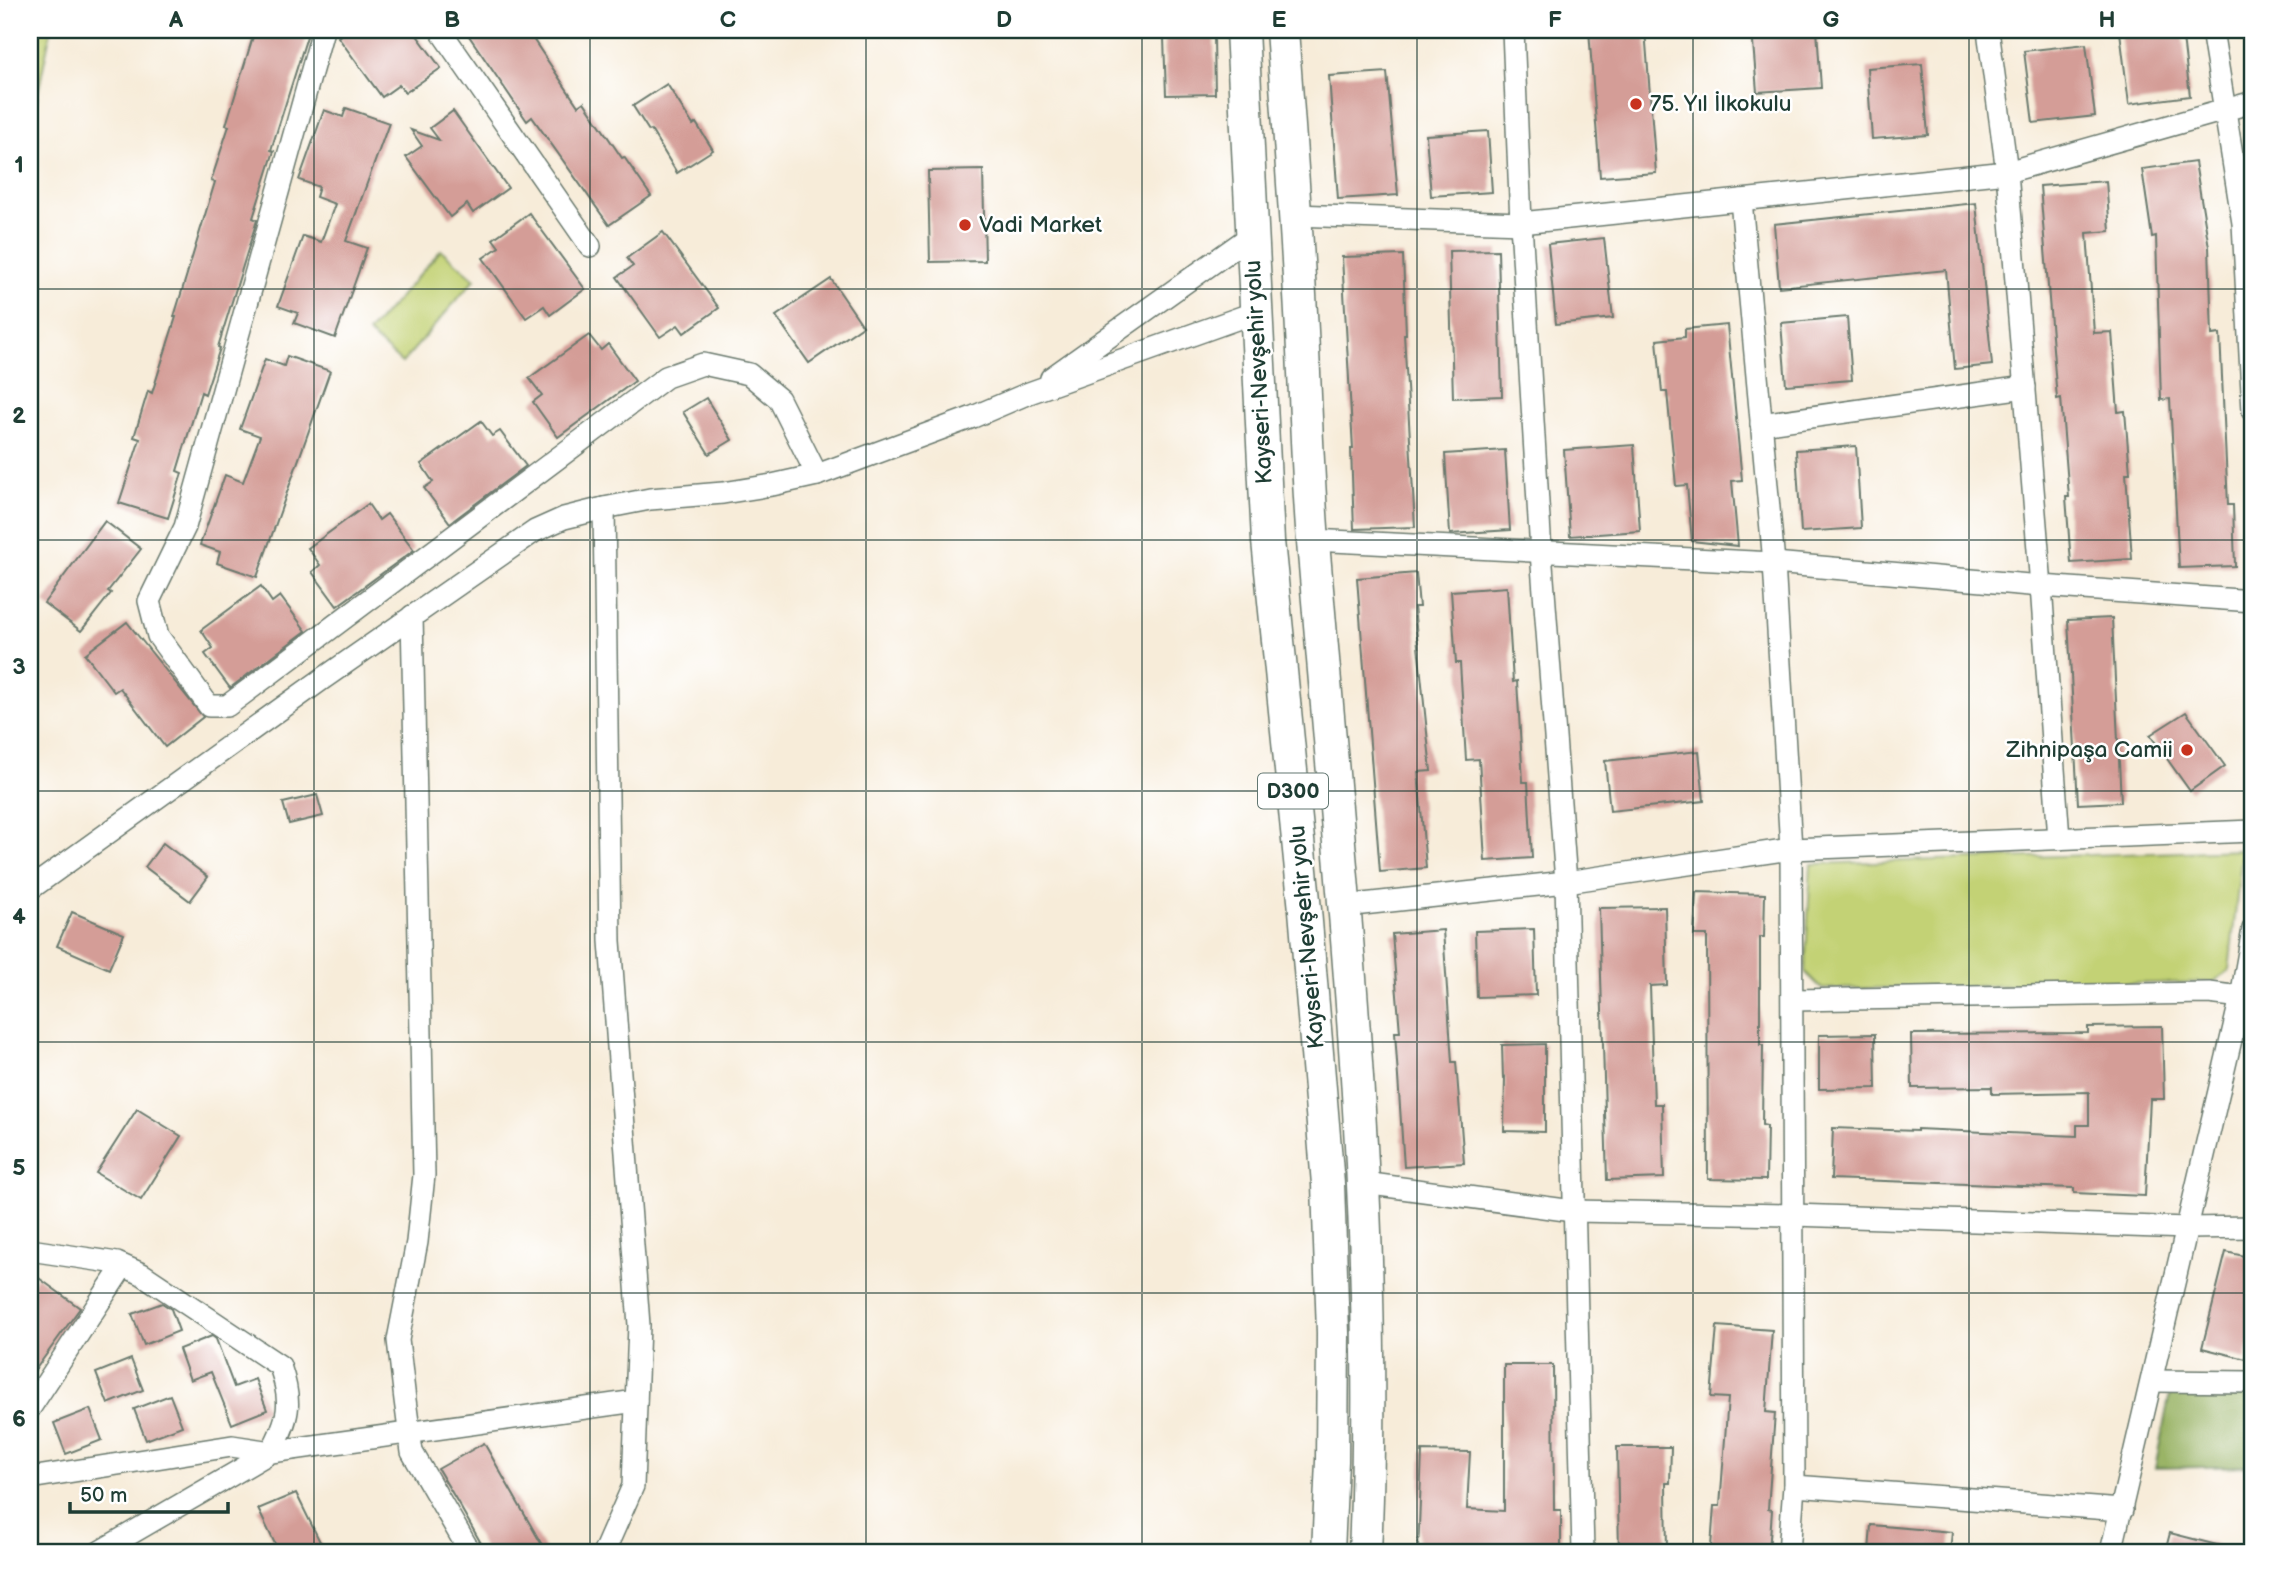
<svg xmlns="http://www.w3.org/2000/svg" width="2283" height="1582" font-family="'Balsamiq Sans',sans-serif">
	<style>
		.green { fill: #c3d274; stroke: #718854; stroke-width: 2 }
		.forest { fill: #9ab466; stroke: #5c784d; stroke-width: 2 }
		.building { fill: #d49d97 }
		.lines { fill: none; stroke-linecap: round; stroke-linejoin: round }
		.minor-casing { stroke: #6b7a6e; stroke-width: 24 }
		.highway-casing { stroke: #6b7a6e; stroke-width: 35 }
		.minor { stroke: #fff; stroke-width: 21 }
		.highway { stroke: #fff; stroke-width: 32 }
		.grid { fill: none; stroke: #1f3d34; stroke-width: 2; stroke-opacity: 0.55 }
		.poi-dot { fill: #c8321e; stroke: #fff; stroke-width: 2.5 }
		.labels { text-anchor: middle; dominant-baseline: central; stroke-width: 5; stroke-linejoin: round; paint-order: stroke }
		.shield { fill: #fff; stroke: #627771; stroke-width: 2 }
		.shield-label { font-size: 21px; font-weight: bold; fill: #1f3d34 }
		.poi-label { font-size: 23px; fill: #1f3d34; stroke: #fff; text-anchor: start }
		.street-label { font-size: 23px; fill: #1f3d34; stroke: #fff }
		.neatline { fill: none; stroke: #1f3d34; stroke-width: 2.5 }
		.grid-label { font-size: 23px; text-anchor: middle; font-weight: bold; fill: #1f3d34 }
	</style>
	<rect width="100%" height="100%" fill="#fff"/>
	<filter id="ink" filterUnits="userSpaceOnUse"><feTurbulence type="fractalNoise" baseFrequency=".0143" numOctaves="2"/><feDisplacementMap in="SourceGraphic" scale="14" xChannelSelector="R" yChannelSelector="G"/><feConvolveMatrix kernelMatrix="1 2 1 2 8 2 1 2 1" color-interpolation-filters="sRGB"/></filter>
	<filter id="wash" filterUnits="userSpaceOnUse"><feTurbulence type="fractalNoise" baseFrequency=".00686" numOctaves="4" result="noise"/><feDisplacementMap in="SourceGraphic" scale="28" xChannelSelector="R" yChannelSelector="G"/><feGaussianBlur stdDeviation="1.57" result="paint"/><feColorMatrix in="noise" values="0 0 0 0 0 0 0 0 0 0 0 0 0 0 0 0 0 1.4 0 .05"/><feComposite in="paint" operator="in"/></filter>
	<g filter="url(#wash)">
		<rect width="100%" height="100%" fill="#f7ecd9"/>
		<!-- green -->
		<g class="green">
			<path d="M30 30H51L33 117 30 121Z"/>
			<path d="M441 250 475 279 402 363 368 333Z"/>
			<path d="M2242 850 2229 971 2213 982 1822 989 1805 972 1811 864Z"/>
		</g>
		<!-- forest -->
		<path class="forest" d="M2171 1388 2253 1389V1466L2155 1468Z"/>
		<g id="blocks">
			<!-- building -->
			<g class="building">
				<path d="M255 30H309L271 150 274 151 253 218 257 220 218 347 220 348 205 394 201 392 177 471 182 473 168 518 119 503 140 439 134 437 148 391 152 393 176 317H174L215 182 211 181 229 126 226 125Z"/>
				<path d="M348 30H413L441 68 405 93 399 85 382 97 338 37Z"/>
				<path d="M465 30H527L578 106 584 102 622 158 624 157 651 196 609 225 532 117 527 121Z"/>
				<path d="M1589 30H1645L1656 173 1600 177Z"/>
				<path d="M1752 30H1817L1821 88 1757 92Z"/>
				<path d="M2139 30H2182L2190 96 2129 104 2120 32Z"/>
				<path d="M1214 37 1215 94 1166 95 1164 38Z"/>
				<path d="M2086 44 2095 116 2033 123 2024 51Z"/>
				<path d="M1922 64 1928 135 1872 139 1867 68Z"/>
				<path d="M1387 72 1398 195 1338 199 1329 76Z"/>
				<path d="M667 84 693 125 696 123 713 150 677 173 651 130 649 131 633 106Z"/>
				<path d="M346 108 389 123 346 241 367 248 335 338 294 323 298 313 278 306 303 236 321 242 335 204 316 197 319 187 299 180 324 110 343 117Z"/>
				<path d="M453 111 508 188 473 213 467 204 450 217 406 157 422 146 411 130 439 140 430 128Z"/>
				<path d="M1488 131 1492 192 1431 196 1426 135Z"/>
				<path d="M2195 162 2209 247 2212 335 2220 334 2228 505H2233L2235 566 2179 568 2170 399 2161 400 2156 236 2152 237 2142 169Z"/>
				<path d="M983 170 985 261 930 262 928 171Z"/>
				<path d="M2106 181 2110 231 2087 233 2094 333 2112 332 2118 412 2125 411 2130 473H2126L2132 559 2071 563 2066 497H2069L2061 398 2057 399 2040 186Z"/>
				<path d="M1976 203 1992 365 1955 369 1946 270 1779 287 1774 224Z"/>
				<path d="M529 213 585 289 550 315 544 306 526 318 483 258 499 247 493 239Z"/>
				<path d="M663 232 719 308 684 333 678 325 660 337 617 277 633 266 627 258Z"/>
				<path d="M1604 238 1613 318 1556 324 1548 244Z"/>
				<path d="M1498 250 1502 396 1453 398 1449 251Z"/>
				<path d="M1403 255 1406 334H1404L1415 527 1354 529 1351 449H1353L1342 257Z"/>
				<path d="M831 279 863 326 809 363 776 316Z"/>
				<path d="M1847 317 1852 380 1786 385 1781 323Z"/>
				<path d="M1727 325 1742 480 1732 481 1738 546 1692 541 1687 485 1676 486 1667 392H1662L1657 340 1685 337V329Z"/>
				<path d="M589 335 601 350 608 344 635 381 558 437 533 402 542 395 529 378Z"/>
				<path d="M287 356 330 371 257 577 217 563 220 552 200 545 225 475 243 482 260 436 240 429 265 359 284 366Z"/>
				<path d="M706 398 732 440 709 454 683 412Z"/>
				<path d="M481 421 492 436 500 431 526 466 450 523 424 488 433 482 421 464Z"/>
				<path d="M1634 445 1640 531 1570 536 1564 450Z"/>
				<path d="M1856 446 1861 528 1801 532 1796 450Z"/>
				<path d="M1505 450 1510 530 1450 534 1445 454Z"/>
				<path d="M368 504 379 520 387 514 414 550 337 606 312 572 320 565 308 548Z"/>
				<path d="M105 521 141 549 108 591 111 593 81 631 44 603Z"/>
				<path d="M1416 573 1419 607H1414L1431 771 1418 772 1426 868 1380 872 1357 578Z"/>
				<path d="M261 586 272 602 280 596 306 631 230 688 205 654 213 648 201 630Z"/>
				<path d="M1507 587 1513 682 1517 681 1523 782H1528L1532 858 1485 861 1479 759 1466 760 1460 663H1456L1451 591Z"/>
				<path d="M2112 618 2121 802 2078 804 2068 620Z"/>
				<path d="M127 622 203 717 165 747 120 688 114 692 85 654Z"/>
				<path d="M2186 712 2225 766 2190 791 2150 735Z"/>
				<path d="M1699 751 1704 801 1610 811 1605 761Z"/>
				<path d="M317 795 323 816 289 824 283 803Z"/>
				<path d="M163 843 208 877 190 901 145 867Z"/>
				<path d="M1696 892 1765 894 1764 937H1760V1045H1763L1762 1125 1767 1126 1766 1180 1708 1179 1707 935H1694Z"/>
				<path d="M1665 907 1667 985 1650 986 1654 1104H1662L1664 1178 1607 1180 1599 908Z"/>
				<path d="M72 912 124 934 109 969 57 946Z"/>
				<path d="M1534 929 1536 995 1477 997 1475 931Z"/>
				<path d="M1443 930 1452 1062H1456L1464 1163 1404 1167 1395 1032H1400L1392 934Z"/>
				<path d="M2162 1026 2164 1099H2150L2145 1196 2074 1193V1188L1831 1179 1833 1128 1917 1131V1129L2077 1136V1125H2089V1092L1992 1094V1087L1912 1088 1911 1034 2088 1033V1027Z"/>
				<path d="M1875 1034 1876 1088 1819 1089V1035Z"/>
				<path d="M1545 1044V1132L1504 1131 1505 1077 1503 1078 1502 1045Z"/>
				<path d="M137 1109 181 1136 141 1200 96 1173Z"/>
				<path d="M2226 1252 2253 1258V1329L2246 1359 2202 1348Z"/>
				<path d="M36 1276 80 1308 30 1377V1290Z"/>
				<path d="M162 1303 171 1309 179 1331 144 1345 132 1314Z"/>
				<path d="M1717 1326 1772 1330 1766 1412 1775 1413 1768 1509 1772 1510 1769 1552H1730V1549L1711 1547 1714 1506H1720L1728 1398 1711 1397Z"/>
				<path d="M212 1336 216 1339 234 1387 255 1379 267 1410 232 1424 211 1372 190 1380 179 1349Z"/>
				<path d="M131 1359 143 1390 108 1404 96 1373Z"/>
				<path d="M1504 1365H1553L1554 1510H1561V1552H1418L1422 1451 1470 1452 1467 1509 1504 1511Z"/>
				<path d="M170 1395 182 1426 146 1440 134 1409Z"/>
				<path d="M90 1409 102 1440 66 1454 54 1423Z"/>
				<path d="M484 1443 502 1475 546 1552H486L457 1501 438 1469Z"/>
				<path d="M1617 1447H1671L1670 1483H1666L1667 1552H1619Z"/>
				<path d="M296 1493 325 1552H279L258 1509Z"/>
				<path d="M1871 1525 1952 1532 1950 1552H1869Z"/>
				<path d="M2170 1533 2221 1546 2220 1552H2165Z"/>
			</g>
		</g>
	</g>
	<g filter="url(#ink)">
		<use href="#blocks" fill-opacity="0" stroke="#6b7a6e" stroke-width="2"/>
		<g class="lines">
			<defs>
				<g id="minor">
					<path d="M323 30 185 527 149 601 158 636 209 706H227L666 377 703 364 749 374 779 399 817 475"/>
					<path d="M440 30 590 246"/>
					<path d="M1513 30 1521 223 1541 552 1566 882 1583 1552"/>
					<path d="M1988 30 2007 172 2041 586 2059 839"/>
					<path d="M2212 30 2243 223 2253 411"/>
					<path d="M1741 200 1774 563 1791 849 1794 1486 1789 1552"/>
					<path d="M1295 215 1521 223 2007 172 2253 102"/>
					<path d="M1051 378 1252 235"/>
					<path d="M1761 424 2025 387"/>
					<path d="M604 508 610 941 639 1325 633 1486 604 1552"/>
					<path d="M1312 540 1774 563 2041 586 2253 601"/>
					<path d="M412 616 424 1175 417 1242 398 1340 405 1400 412 1452 470 1552"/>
					<path d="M30 889 321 680 535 531 564 518 604 508 650 499 723 493 772 485 817 475 973 417 1029 393 1256 312"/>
					<path d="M1344 906 1566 882 1791 849 2253 831"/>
					<path d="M1793 1000 2209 993 2241 997"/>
					<path d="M1364 1183 1573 1211 1793 1215 2188 1228 2253 1227"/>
					<path d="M30 1250 117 1263 142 1274 280 1366C293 1404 289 1418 271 1452L232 1446 30 1478"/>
					<path d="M2152 1381 2253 1382"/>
					<path d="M30 1408 123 1266"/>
					<path d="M1794 1486 2122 1510"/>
					<path d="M99 1552 271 1452 636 1401"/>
					<path d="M2111 1552 2241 997 2253 929"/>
				</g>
				<g id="highway">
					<path d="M1242 30 1268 541 1305 910 1328 1184 1333 1333 1332 1461 1328 1552"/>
					<path d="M1282 30C1289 124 1296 218 1301 313 1306 397 1307 481 1315 565 1342 893 1380 1223 1365 1552"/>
				</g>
			</defs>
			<!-- minor casing -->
			<use href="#minor" class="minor-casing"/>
			<!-- highway casing -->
			<use href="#highway" class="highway-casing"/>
			<!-- minor -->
			<use href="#minor" class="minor"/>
			<!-- highway -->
			<use href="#highway" class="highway"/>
		</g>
	</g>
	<!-- grid -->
	<path class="grid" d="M314 30V1552M590 30V1552M866 30V1552M1142 30V1552M1417 30V1552M1693 30V1552M1969 30V1552M30 289H2253M30 540H2253M30 791H2253M30 1042H2253M30 1293H2253"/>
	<!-- markers -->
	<g class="poi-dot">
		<circle cx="1636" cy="104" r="7"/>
		<circle cx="965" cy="225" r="7"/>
		<circle cx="2187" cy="750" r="7"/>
	</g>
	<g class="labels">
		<!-- shield labels -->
		<rect class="shield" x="1258" y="773.5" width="70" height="35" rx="5"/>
		<g class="shield-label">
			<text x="1293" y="791">D300</text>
		</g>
		<!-- poi labels -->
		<g class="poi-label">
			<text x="1650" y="104">75. Yıl İlkokulu</text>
			<text x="979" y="225">Vadi Market</text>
			<text x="2173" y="750" text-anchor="end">Zihnipaşa Camii</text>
		</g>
		<!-- street labels -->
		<g class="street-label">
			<text transform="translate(1259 372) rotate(-93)">Kayseri-Nevşehir yolu</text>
			<text transform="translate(1307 937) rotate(-95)">Kayseri-Nevşehir yolu</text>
		</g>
	</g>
	<!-- margin -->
	<rect width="2283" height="1582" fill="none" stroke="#fff" stroke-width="77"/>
	<!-- scale -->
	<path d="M70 1502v10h158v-10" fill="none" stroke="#1f3d34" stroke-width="3.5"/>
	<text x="80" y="1502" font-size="21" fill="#1f3d34" stroke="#ffffff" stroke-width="5" paint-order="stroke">50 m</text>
	<rect x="38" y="38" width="2206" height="1506" class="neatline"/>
	<g class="grid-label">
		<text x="176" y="27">A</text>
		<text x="452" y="27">B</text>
		<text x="728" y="27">C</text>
		<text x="1004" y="27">D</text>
		<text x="1279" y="27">E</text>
		<text x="1555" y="27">F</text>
		<text x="1831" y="27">G</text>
		<text x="2107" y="27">H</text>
		<text x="19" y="172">1</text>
		<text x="19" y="423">2</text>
		<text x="19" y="674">3</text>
		<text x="19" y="924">4</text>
		<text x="19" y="1175">5</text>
		<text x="19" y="1426">6</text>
	</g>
</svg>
